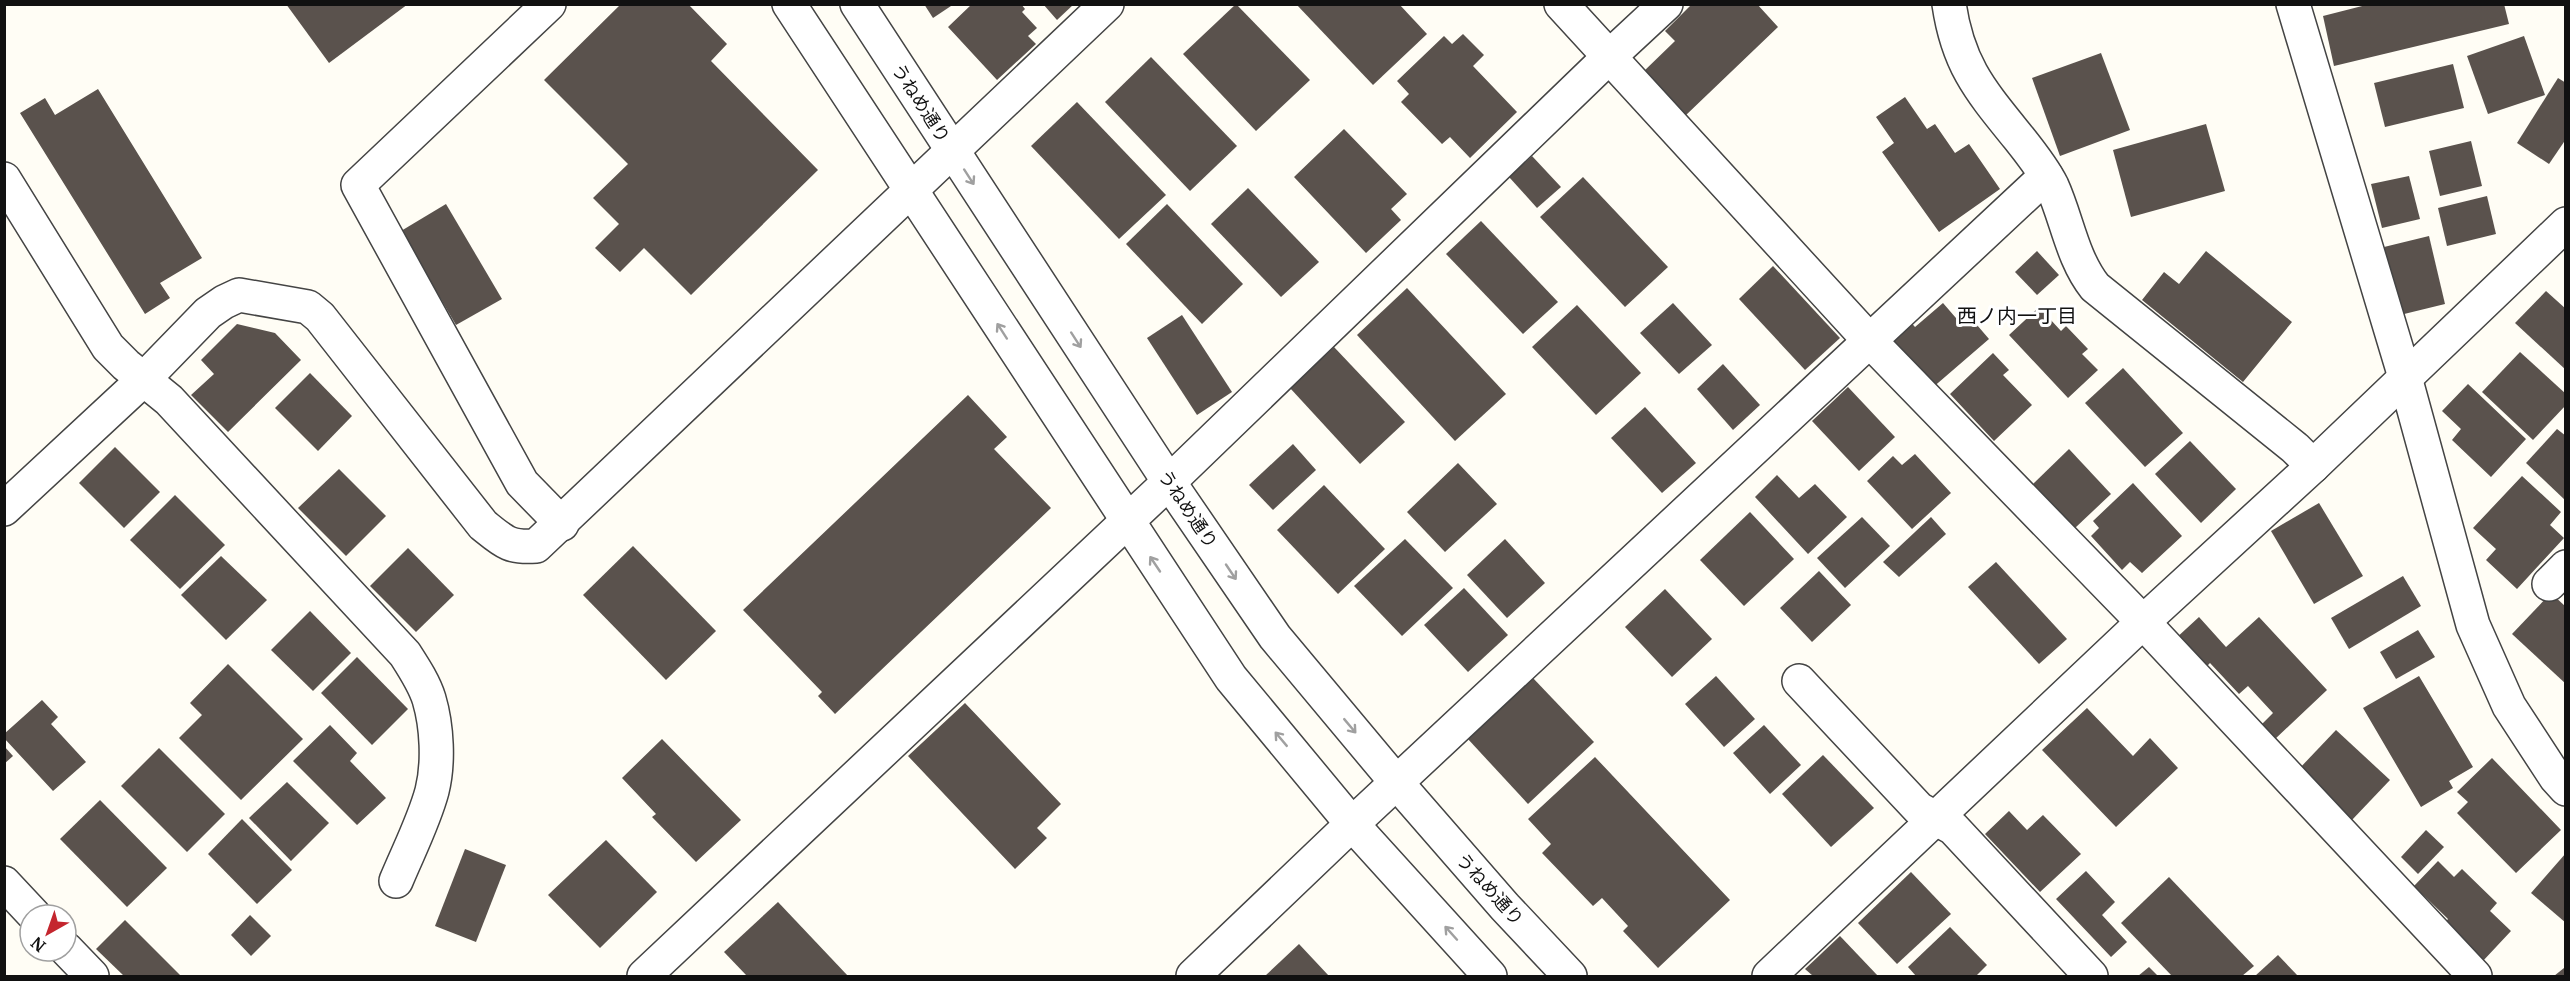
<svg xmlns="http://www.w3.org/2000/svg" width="2570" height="981" font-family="Merriweather,'Noto Sans JP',serif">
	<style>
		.building { fill: #5a524d }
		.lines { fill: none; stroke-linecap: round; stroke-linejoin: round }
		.minor-casing { stroke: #444; stroke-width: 36 }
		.tertiary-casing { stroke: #444; stroke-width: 36 }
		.minor { stroke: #fff; stroke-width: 33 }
		.tertiary { stroke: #fff; stroke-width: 33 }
		.oneway { stroke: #a0a0a0 }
		.labels { text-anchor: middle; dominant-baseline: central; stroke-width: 6; stroke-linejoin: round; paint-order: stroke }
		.street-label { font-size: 18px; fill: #111; stroke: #fff }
		.neighbourhood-label { font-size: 20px; fill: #111; stroke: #fff }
	</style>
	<rect width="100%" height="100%" fill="#fffdf5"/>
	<!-- building -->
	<g class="building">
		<path d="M286 4H408L329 63Z"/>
		<path d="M621 4H688L727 44 711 61 818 170 691 295 644 248 620 272 595 248 619 224 593 198 628 164 544 80Z"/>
		<path d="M924 4H954L933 18Z"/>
		<path d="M972 4H1021L1025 9 1022 12 1037 28 1028 36 1036 44 997 80 948 27Z"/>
		<path d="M1043 4H1074L1057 20Z"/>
		<path d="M1236 4 1310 80 1256 131 1183 54Z"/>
		<path d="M1296 4H1399L1427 34 1373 85Z"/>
		<path d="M1692 4H1757L1778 27 1685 116 1642 73 1675 41 1665 31Z"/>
		<path d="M2370 4H2504L2509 24 2334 66 2323 16Z"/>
		<path d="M1463 34 1484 55 1473 66 1517 112 1470 158 1450 137 1442 144 1401 102 1409 94 1397 81 1444 36 1452 44Z"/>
		<path d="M2524 36 2545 95 2488 114 2467 56Z"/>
		<path d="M2101 53 2130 130 2060 156 2032 78Z"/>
		<path d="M1151 57 1237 146 1190 191 1105 102Z"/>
		<path d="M2453 64 2464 108 2385 127 2374 83Z"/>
		<path d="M2558 78 2566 83V139L2549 164 2517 143Z"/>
		<path d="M98 89 202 258 160 283 170 298 145 314 20 113 45 98 55 115Z"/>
		<path d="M1905 97 1927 129 1935 124 1955 153 1969 144 2000 189 1939 232 1882 152 1894 143 1876 117Z"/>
		<path d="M1077 102 1166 195 1119 239 1031 146Z"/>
		<path d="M2206 124 2225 191 2131 217 2113 150Z"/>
		<path d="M1344 129 1407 194 1391 209 1401 220 1366 253 1294 177Z"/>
		<path d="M2471 141 2482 186 2440 196 2429 151Z"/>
		<path d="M1532 156 1561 187 1537 208 1509 177Z"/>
		<path d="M2409 176 2420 219 2382 228 2371 184Z"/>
		<path d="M1583 177 1668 267 1625 307 1540 217Z"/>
		<path d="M1248 188 1319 262 1281 297 1211 224Z"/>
		<path d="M2487 196 2496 234 2447 246 2438 208Z"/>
		<path d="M446 204 502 299 456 325 401 231Z"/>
		<path d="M1167 204 1243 284 1202 324 1126 244Z"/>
		<path d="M1481 221 1558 302 1523 334 1446 254Z"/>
		<path d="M2429 236 2445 304 2400 315 2384 247Z"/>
		<path d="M2037 251 2059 275 2037 295 2015 272Z"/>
		<path d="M2206 251 2292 322 2243 382 2142 300 2164 272 2179 284Z"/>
		<path d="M1773 266 1840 338 1805 370 1739 299Z"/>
		<path d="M1407 288 1506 394 1455 441 1357 335Z"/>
		<path d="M2546 291 2566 309V370L2515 323Z"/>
		<path d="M1673 303 1712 345 1679 374 1640 333Z"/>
		<path d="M1943 303 1962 325 1971 318 1989 339 1931 389 1887 337 1908 319 1915 327Z"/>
		<path d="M1577 305 1641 373 1596 415 1532 347Z"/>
		<path d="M2039 307 2061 331 2066 326 2088 349 2082 354 2098 370 2068 398 2009 335Z"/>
		<path d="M1182 315 1232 392 1197 415 1147 338Z"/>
		<path d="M237 324 275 333 301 360 228 432 191 395 214 374 201 360Z"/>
		<path d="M1334 347 1405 422 1360 464 1290 388Z"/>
		<path d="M2520 352 2566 394V405L2533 440 2482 392Z"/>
		<path d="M1993 353 2009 370 2003 375 2032 405 1994 441 1950 394Z"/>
		<path d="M1723 364 1760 405 1733 430 1697 389Z"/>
		<path d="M2123 368 2183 433 2145 467 2085 403Z"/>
		<path d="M310 373 352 416 318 451 275 408Z"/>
		<path d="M2468 384 2526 439 2491 477 2452 440 2461 429 2442 411Z"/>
		<path d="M1848 387 1895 437 1859 471 1812 421Z"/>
		<path d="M968 395 1007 437 994 449 1051 508 835 714 818 696 822 692 743 610Z"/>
		<path d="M1645 407 1696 463 1662 493 1611 438Z"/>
		<path d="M2557 429 2566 436V501L2526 463Z"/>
		<path d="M2190 441 2236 489 2201 523 2155 474Z"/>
		<path d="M1293 444 1316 470 1273 510 1249 485Z"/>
		<path d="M115 447 160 492 124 528 79 483Z"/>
		<path d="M2069 449 2111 494 2075 528 2033 484Z"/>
		<path d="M1915 454 1951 493 1912 529 1867 481 1893 456 1902 465Z"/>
		<path d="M1458 463 1497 504 1445 552 1407 512Z"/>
		<path d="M339 469 386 516 346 556 298 508Z"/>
		<path d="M1777 475 1799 498 1815 484 1847 517 1808 554 1755 497Z"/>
		<path d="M2522 476 2561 512 2550 525 2564 538 2517 589 2486 560 2496 549 2473 528Z"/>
		<path d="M2133 483 2182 536 2142 573 2130 562 2122 570 2091 536 2099 528 2093 521Z"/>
		<path d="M1324 485 1385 549 1338 594 1277 530Z"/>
		<path d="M175 495 225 545 180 589 130 540Z"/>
		<path d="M2319 503 2363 576 2314 604 2271 531Z"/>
		<path d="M1750 512 1794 559 1744 606 1700 560Z"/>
		<path d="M1862 517 1890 546 1845 588 1817 558Z"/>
		<path d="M1931 517 1946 534 1899 577 1883 562Z"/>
		<path d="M1405 539 1453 588 1402 636 1354 586Z"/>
		<path d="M1505 539 1545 583 1507 618 1467 575Z"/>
		<path d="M633 546 716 631 666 680 583 595Z"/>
		<path d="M408 548 454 595 416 632 370 586Z"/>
		<path d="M221 556 267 600 226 640 181 595Z"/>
		<path d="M1996 562 2067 639 2039 664 1968 587Z"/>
		<path d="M1819 571 1851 605 1812 642 1780 608Z"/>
		<path d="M2403 576 2421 606 2349 649 2331 618Z"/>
		<path d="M1464 588 1508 635 1468 672 1424 625Z"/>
		<path d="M1665 589 1712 639 1672 677 1625 627Z"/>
		<path d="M2551 593 2566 607V684L2512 634Z"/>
		<path d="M310 611 351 653 313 691 271 650Z"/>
		<path d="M2199 617 2226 647 2259 617 2327 690 2274 740 2260 726 2273 713 2248 686 2239 694 2210 663 2203 670 2174 640Z"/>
		<path d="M2418 630 2435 657 2396 679 2380 652Z"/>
		<path d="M357 657 408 709 372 745 321 693Z"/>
		<path d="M228 664 303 739 241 800 179 738 202 715 190 703Z"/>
		<path d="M1716 676 1755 719 1724 747 1685 704Z"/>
		<path d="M2419 676 2473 767 2449 781 2453 788 2421 807 2363 708Z"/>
		<path d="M1532 677 1594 742 1528 804 1467 738Z"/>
		<path d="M42 700 58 717 51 724 86 762 53 791 4 738V734Z"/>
		<path d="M965 703 1061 804 1037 828 1047 838 1015 869 908 756Z"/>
		<path d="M2087 708 2133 756 2150 738 2178 768 2116 827 2042 750Z"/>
		<path d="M330 725 357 753 350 761 386 798 357 825 293 761Z"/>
		<path d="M1764 725 1801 765 1770 794 1733 753Z"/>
		<path d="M2336 730 2390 780 2351 821 2298 770Z"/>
		<path d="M662 739 741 820 696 862 652 817 656 814 622 778Z"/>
		<path d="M4 746 13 756 4 764Z"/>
		<path d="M159 748 225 814 187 852 121 786Z"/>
		<path d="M1823 755 1874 808 1831 847 1782 794Z"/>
		<path d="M1595 757 1730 900 1658 968 1623 931 1628 926 1602 898 1593 906 1542 853 1551 844 1528 819Z"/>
		<path d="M2492 758 2561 830 2516 873 2457 813 2468 802 2457 792Z"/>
		<path d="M287 782 329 823 291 861 249 818Z"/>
		<path d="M100 800 167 868 127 907 60 839Z"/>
		<path d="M2009 811 2027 830 2043 815 2081 854 2040 892 1985 834Z"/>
		<path d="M242 819 292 870 257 904 208 854Z"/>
		<path d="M2426 830 2444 847 2418 874 2401 857Z"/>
		<path d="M606 840 657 892 600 948 548 895Z"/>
		<path d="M465 849 506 865 476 942 435 926Z"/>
		<path d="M2566 853V923L2531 893Z"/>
		<path d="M2438 861 2454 877 2462 869 2497 903 2490 911 2511 931 2482 962 2443 925 2448 919 2414 886Z"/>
		<path d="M2086 871 2115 902 2102 915 2127 942 2111 957 2056 899Z"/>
		<path d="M1911 872 1951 914 1897 964 1858 923Z"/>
		<path d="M2169 877 2254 966 2242 976H2172L2121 923Z"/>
		<path d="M778 902 848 976H747L724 952Z"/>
		<path d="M250 915 271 936 251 956 231 935Z"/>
		<path d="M125 920 181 976H124L96 949Z"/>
		<path d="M1950 927 1987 965 1976 976H1916L1908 967Z"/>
		<path d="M1840 936 1878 976H1813L1805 969Z"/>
		<path d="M1299 944 1329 976H1265Z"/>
		<path d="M2278 955 2298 976H2255Z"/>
		<path d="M2149 967 2158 976H2138Z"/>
		<path d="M2564 968 2566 976H2554Z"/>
	</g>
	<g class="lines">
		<defs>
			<g id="minor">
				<path d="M549 4 358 185 522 483 562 524"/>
				<path d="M1561 4 1869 340 2143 622 2475 976"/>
				<path d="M1949 4C1958 65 1980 90 2018 137 2030 152 2043 168 2052 186 2067 219 2072 258 2095 287L2295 448 2313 466"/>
				<path d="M4 179 108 347 126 365 169 400 405 654C414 668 424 683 429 699 437 726 439 763 432 791 424 821 408 852 396 881"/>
				<path d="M4 509 143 380 208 313 224 302 239 295 308 307 320 317 483 525C504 542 509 548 536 546L1107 4"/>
				<path d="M2549 584 2566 567"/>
				<path d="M1799 681 1919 809 1953 828 2091 976"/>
				<path d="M4 883 34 915"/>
				<path d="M66 949 92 976"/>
				<path d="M644 976 1169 482 1610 56 1666 4"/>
				<path d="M1193 976 1352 824 2046 176"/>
				<path d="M1769 976 2143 622 2313 466 2566 224"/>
			</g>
			<g id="tertiary">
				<path d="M789 4 1231 678 1352 824 1490 976"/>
				<path d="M857 4 1169 482 1275 637 1397 783 1505 907 1570 976"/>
				<path d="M2293 4 2405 377 2473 625 2509 706 2556 778 2566 789"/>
			</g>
		</defs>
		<!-- minor casing -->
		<use href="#minor" class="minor-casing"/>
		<!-- tertiary casing -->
		<use href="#tertiary" class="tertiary-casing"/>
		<!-- minor -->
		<use href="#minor" class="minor"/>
		<!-- tertiary -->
		<use href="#tertiary" class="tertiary"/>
	</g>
	<!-- one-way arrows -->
	<defs><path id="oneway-shaft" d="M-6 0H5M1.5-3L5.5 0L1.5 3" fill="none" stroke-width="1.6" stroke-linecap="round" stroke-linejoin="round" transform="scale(1.5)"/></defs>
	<g class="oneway">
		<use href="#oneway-shaft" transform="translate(969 177) rotate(57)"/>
		<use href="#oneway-shaft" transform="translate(1002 331) rotate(-123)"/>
		<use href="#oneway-shaft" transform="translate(1076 340) rotate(57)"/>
		<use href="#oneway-shaft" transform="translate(1155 564) rotate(-124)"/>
		<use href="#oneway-shaft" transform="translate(1231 572) rotate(56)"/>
		<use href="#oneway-shaft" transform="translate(1350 726) rotate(50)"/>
		<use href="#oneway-shaft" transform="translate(1281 739) rotate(-130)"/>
		<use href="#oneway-shaft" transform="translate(1451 933) rotate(-132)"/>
	</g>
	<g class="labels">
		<!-- street labels -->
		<g class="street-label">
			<text transform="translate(921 103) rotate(57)">うねめ通り</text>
			<text transform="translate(1188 509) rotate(56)">うねめ通り</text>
			<text transform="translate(1490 889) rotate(48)">うねめ通り</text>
		</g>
		<!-- neighbourhood labels -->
		<g class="neighbourhood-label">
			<text x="2017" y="315">西ノ内一丁目</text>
		</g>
	</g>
	<!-- border -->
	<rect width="2570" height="981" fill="none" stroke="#111111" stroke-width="12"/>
	<!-- north arrow -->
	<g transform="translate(48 933) rotate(220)"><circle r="28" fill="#ffffff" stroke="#a0a0a0" stroke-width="1.5"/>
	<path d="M0-4.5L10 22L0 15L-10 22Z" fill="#c4262e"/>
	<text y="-9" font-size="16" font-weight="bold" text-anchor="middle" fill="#111111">N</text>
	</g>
</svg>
